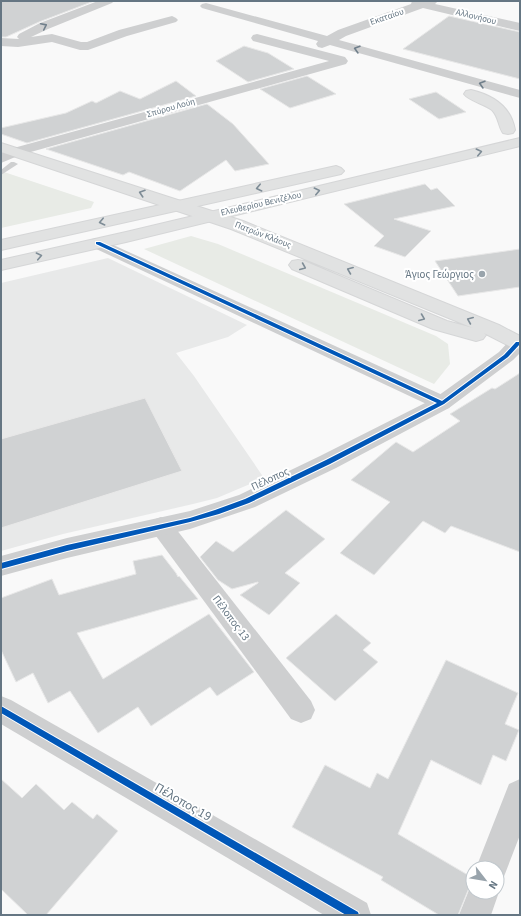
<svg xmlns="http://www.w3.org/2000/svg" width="521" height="916" font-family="'Source Sans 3',sans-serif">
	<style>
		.built { fill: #e8e9e9 }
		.green { fill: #e8ebe6 }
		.building { fill: #d0d2d3; stroke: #e8e8e8 }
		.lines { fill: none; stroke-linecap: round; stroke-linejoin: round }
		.secondary-casing { stroke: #d5d6d7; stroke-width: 2 }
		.primary-casing { stroke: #d5d6d7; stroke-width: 2 }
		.service { fill: #cecfd0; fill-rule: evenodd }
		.minor { fill: #cecfd0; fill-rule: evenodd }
		.tertiary { fill: #cecfd0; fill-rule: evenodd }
		.secondary { fill: #e1e2e2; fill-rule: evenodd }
		.primary { fill: #e1e2e2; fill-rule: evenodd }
		.cycleway-casing { stroke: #fff; stroke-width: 2 }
		.cycleway { fill: #0057b8; fill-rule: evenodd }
		.oneway { stroke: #707f8b }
		.oneway2 { stroke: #7e8c96 }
		.poi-dot { fill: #99a4ac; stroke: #fff; stroke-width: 1.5 }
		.labels { text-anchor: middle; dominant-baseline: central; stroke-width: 4; stroke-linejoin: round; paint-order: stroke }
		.far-street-label { font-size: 9px; fill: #657683; stroke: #fff }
		.poi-label { font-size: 11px; fill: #657683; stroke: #fff; text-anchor: end }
		.street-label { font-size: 11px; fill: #657683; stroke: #fff }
		.near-street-label { font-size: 13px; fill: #657683; stroke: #fff }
	</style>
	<rect width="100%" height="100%" fill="#f9f9f9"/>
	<!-- built -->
	<path class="built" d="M108 258 247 325 228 337 176 353 194 376 264 478 217 498 193 504 63 534 1 551V283Z"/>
	<!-- green -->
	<g class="green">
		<path d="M1 171 94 202 91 208 1 228Z"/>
		<path d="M191 236 218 244 436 336 448 344 450 364 434 384 144 249Z"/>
	</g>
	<!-- building -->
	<g class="building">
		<path d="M1 1H94L39 22 6 37H1Z"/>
		<path d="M449 16 520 32V79L403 49Z"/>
		<path d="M244 46 268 53 294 69 248 82 216 61Z"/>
		<path d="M307 76 336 94 290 108 260 89Z"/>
		<path d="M176 81 196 96 27 143 1 134V128L66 113 92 101 96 103 120 91 140 99Z"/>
		<path d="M436 92 466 112 439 119 409 99Z"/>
		<path d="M207 104 233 124 269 164 235 171 226 160 180 191 129 172 123 175 46 149Z"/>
		<path d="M425 184 431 190 437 188 455 206 394 219 431 231 405 257 374 246 384 236 344 204Z"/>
		<path d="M520 249V287L458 296 435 261Z"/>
		<path d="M520 373V552L451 526 445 533 423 521 374 575 340 553 390 502 351 480 396 442 413 452 460 421 450 414 492 388 495 389Z"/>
		<path d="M145 398 182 471 1 528V439Z"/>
		<path d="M286 510 325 539 285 573 300 583 269 615 240 595 258 583V582L232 589 218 580 200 557 216 541 233 552Z"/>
		<path d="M162 555 176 573 178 577 179 576 198 599 77 633 103 679 209 614 254 672 217 696 210 687 151 726 138 707 98 733 70 691 48 703 33 673 16 682 1 650V598L52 579 59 595 136 574 133 561Z"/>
		<path d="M336 614 371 643 363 650 378 662 335 701 286 658Z"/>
		<path d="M446 660 518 693 505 724 519 730 506 761 493 755 481 785 431 760 398 834 473 878 458 915H439L381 880 383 877 292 827 325 765 370 788 377 773 388 779Z"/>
		<path d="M1 779 22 798 36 784 64 810 72 802 93 819 97 814 118 831 46 915H28L1 889Z"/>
	</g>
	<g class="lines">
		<defs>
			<path id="secondary" d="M1 143 243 221 499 325 520 336V349L511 347 484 333 486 335 483 339 476 341 433 329 292 269 289 265 292 261 298 260 304 261 447 321 473 328 231 229 1 152Z"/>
			<g id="primary">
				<path d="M471 90C493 95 511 107 515 130L513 133 508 134 503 133C498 126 499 117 492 110 485 104 469 101 464 94L466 91Z"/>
				<path d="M520 138V146L126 242 1 270V260L126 232Z"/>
				<path d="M336 166 341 168 344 171 341 174 1 250V240Z"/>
			</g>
		</defs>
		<!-- secondary casing -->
		<use href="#secondary" class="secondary-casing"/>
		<!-- primary casing -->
		<use href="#primary" class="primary-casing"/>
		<!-- service -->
		<path class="service" d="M11 162H14L18 164 1 175V170Z"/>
		<!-- minor -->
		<g class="minor">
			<path d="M98 1H114L112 3 48 29 31 37 52 34 81 42H87L119 30 172 16 176 18 178 20 176 22 127 36 88 50H80L52 42 18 47 1 46V38L19 39 17 37 19 34 40 23Z"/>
			<path d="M412 1H438L435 4 520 23V31L423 8 346 36 339 40 520 90V98L330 45 322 48 318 47 316 44 318 41 202 8 200 6 202 4 206 3 327 36 338 30 411 4Z"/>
			<path d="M257 34 345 57 348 61 346 64 20 155 1 163V153L10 149 329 61 253 41 251 38 253 35Z"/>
			<path d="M98 238 449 398 452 403 449 408 442 410 435 408 92 247 90 243 92 239Z"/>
			<path d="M161 517 169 520 311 701 315 710 311 719 301 723 291 719 153 532 149 526 153 520Z"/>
			<path d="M1 696 11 700 367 903 371 915H324L1 724Z"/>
			<path d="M520 779V835L503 879 497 882V868H476L509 784Z"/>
			<path d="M473 880V892H497V887L499 892 491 915H459Z"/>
		</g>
		<!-- tertiary -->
		<path class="tertiary" d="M518 337H520V353L513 360 449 408 336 468 255 507 190 529 67 558 1 576V556L67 538 190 511 239 495 320 456 435 398 499 352 511 339Z"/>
		<!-- secondary -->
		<use href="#secondary" class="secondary"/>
		<!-- primary -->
		<use href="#primary" class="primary"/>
		<defs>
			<g id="cycleway">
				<path d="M96 242H100L442 401 504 355 516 342H520V344L508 357 444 404 330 464 249 503 219 514 190 522 67 551 1 569V563L67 545 190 518 215 510 245 499 326 460 437 403 96 244Z"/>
				<path d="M1 706 358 912 359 915H346L1 713Z"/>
			</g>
		</defs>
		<!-- cycleway casing -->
		<use href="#cycleway" class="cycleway-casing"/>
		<!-- cycleway -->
		<use href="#cycleway" class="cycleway"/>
	</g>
	<!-- one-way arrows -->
	<defs><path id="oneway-chevron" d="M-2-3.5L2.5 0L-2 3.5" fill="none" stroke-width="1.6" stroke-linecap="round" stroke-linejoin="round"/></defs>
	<g class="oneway">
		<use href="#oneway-chevron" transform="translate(44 26) rotate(-26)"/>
		<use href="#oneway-chevron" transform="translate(357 49) rotate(-164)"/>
		<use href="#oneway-chevron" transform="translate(482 84) rotate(-164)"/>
	</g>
	<g class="oneway2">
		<use href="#oneway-chevron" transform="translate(479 152) rotate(-13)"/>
		<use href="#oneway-chevron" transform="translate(259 188) rotate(167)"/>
		<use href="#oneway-chevron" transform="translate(317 191) rotate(-13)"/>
		<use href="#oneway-chevron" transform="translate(142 193) rotate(-162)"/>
		<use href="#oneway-chevron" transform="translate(102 222) rotate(167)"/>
		<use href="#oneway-chevron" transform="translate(39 256) rotate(-12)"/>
		<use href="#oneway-chevron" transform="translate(303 267) rotate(23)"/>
		<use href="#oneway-chevron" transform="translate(350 270) rotate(-158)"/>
		<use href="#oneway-chevron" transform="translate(422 318) rotate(22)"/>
		<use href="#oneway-chevron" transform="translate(470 320) rotate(-157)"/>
	</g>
	<!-- markers -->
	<circle class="poi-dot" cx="482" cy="274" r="4"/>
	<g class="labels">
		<!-- far-street labels -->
		<g class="far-street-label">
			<text transform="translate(387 17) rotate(-19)">Εκαταίου</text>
			<text transform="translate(476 17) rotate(14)">Αλλονήσου</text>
			<text transform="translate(171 108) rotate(-16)">Σπύρου Λούη</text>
			<text transform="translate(261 204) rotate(-13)">Ελευθερίου Βενιζέλου</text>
			<text transform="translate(263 235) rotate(21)">Πατρών Κλάους</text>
		</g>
		<!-- poi labels -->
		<g class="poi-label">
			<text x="474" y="274">Άγιος Γεώργιος</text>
		</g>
		<!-- street labels -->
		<g class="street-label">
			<text transform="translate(270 479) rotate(-25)">Πέλοπος</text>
			<text transform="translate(231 618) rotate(53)">Πέλοπος 13</text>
		</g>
		<!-- near-street labels -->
		<g class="near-street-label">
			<text transform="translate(183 802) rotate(30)">Πέλοπος 19</text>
		</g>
	</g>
	<!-- border -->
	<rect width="521" height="916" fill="none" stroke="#657683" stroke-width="4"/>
	<!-- north arrow -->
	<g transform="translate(485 880) rotate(121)"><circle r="19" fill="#ffffff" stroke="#c1c8cd"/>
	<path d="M0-3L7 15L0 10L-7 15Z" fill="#99a4ac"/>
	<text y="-6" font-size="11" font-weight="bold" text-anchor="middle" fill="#657683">N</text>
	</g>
</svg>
